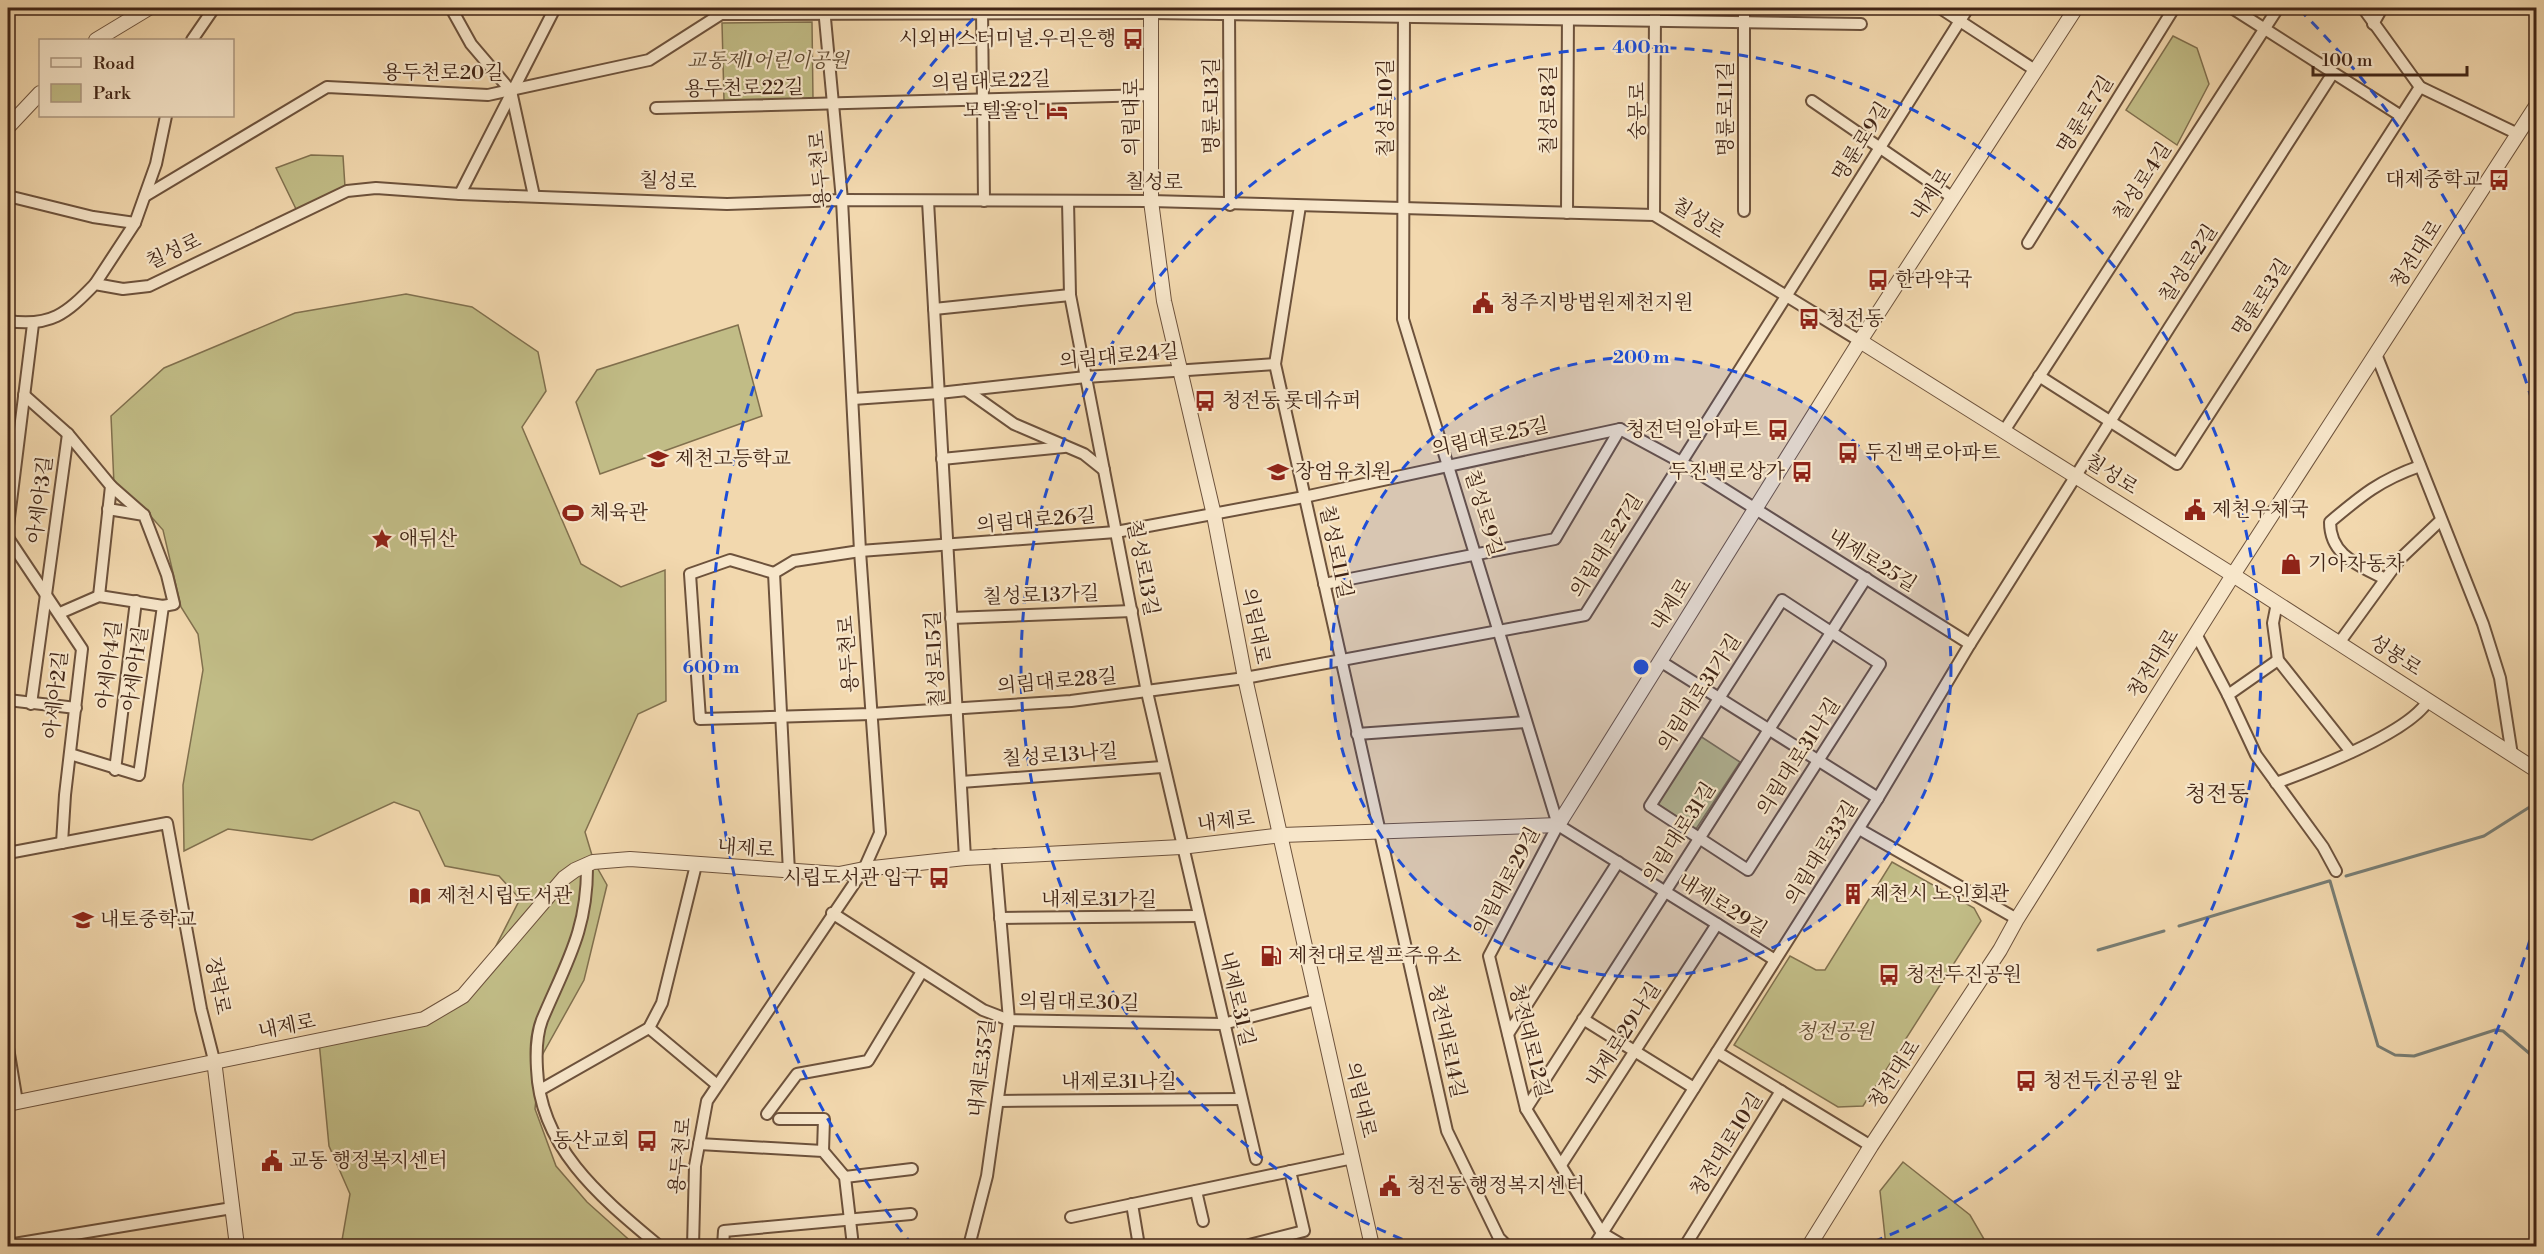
<svg xmlns="http://www.w3.org/2000/svg" width="2544" height="1254" font-family="'Libre Bodoni','Noto Serif KR',serif">
	<style>
		.green { fill: #c1bc86; stroke: #81704e; stroke-width: 1.5 }
		.lines { fill: none; stroke-linecap: round; stroke-linejoin: round }
		.stream { stroke: #787d74; stroke-width: 3 }
		.minor-casing { stroke: #6d523c; stroke-width: 14 }
		.tertiary-casing { stroke: #6d523c; stroke-width: 16 }
		.minor { stroke: #f7e6ca; stroke-width: 10 }
		.tertiary { stroke: #f7e6ca; stroke-width: 14 }
		.ring { fill: none; stroke: #1d4ed8; stroke-width: 3; stroke-dasharray: 10 8 }
		.labels { text-anchor: middle; dominant-baseline: central; stroke-width: 4.5; stroke-linejoin: round; paint-order: stroke }
		.poi-label { font-size: 20px; fill: #412516; stroke: #f7e6ca; text-anchor: start }
		.park-label { font-size: 20px; font-style: italic; fill: #614b32; stroke: #f7e6ca }
		.street-label { font-size: 20px; fill: #412516; stroke: #f7e6ca }
		.quarter-label { font-size: 22px; fill: #412516; stroke: #f7e6ca }
		.centre { fill: #1d4ed8; stroke: #f7e6ca; stroke-width: 3 }
		.ring-label { font-size: 18px; text-anchor: middle; font-weight: bold; fill: #1d4ed8; stroke: #f7e6ca; stroke-width: 4.5; stroke-linejoin: round; paint-order: stroke }
	</style>
	<rect width="100%" height="100%" fill="#f2d8ae"/>
	<filter id="stains"><feTurbulence type="fractalNoise" baseFrequency=".00333" numOctaves="4"/><feColorMatrix values="0 0 0 0 .2 0 0 0 0 .09 0 0 0 0 .02 0 0 0 .5 -.17"/></filter>
	<radialGradient id="worn" r=".72"><stop offset=".6" stop-color="#630" stop-opacity="0"/><stop offset="1" stop-color="#630" stop-opacity=".3"/></radialGradient>
	<!-- green -->
	<g class="green">
		<path d="M812 22 813 99 724 101 722 23Z"/>
		<path d="M2173 36 2197 48 2209 84 2177 145 2126 110Z"/>
		<path d="M311 155 343 156 345 187 297 211 276 168Z"/>
		<path d="M406 294 472 307 538 352 546 391 522 427 581 564 621 587 665 570 666 701 638 714 585 832 594 862 607 885 584 980 540 1059 535 1109 556 1166 587 1202 636 1246H341L350 1194 329 1146 319 1041 424 1019 479 979 520 899 499 876 445 866 419 811 394 802 312 840 228 829 184 851 183 785 203 670 198 634 181 607 163 530 147 512 114 485 111 416 164 368 295 313Z"/>
		<path d="M738 325 762 416 600 474 576 402 597 370Z"/>
		<path d="M1697 734 1740 762 1696 829 1653 801Z"/>
		<path d="M1892 862 1974 908 1981 921 1863 1106 1838 1107 1734 1045 1790 956 1816 970H1825Z"/>
		<path d="M1903 1162 1970 1215 1988 1246H1886L1880 1191Z"/>
	</g>
	<g class="lines">
		<!-- stream -->
		<g class="stream">
			<path d="M2346 876 2484 836 2536 803"/>
			<path d="M2330 881 2378 1046 2395 1055 2414 1056 2495 1030 2503 1031 2536 1059"/>
			<path d="M2179 926 2329 881"/>
			<path d="M2098 950 2164 931"/>
		</g>
		<defs>
			<g id="minor">
				<path d="M451 8 471 44 511 91 534 196"/>
				<path d="M982 8 984 201"/>
				<path d="M1229 8 1230 205"/>
				<path d="M1404 8 1403 319 1558 825"/>
				<path d="M1940 8 2035 70"/>
				<path d="M2232 8 2401 116"/>
				<path d="M2363 8 2420 87 2518 134"/>
				<path d="M2373 24 2382 8"/>
				<path d="M192 40 214 8"/>
				<path d="M1812 101 1953 198"/>
				<path d="M656 108 1151 95"/>
				<path d="M460 194 555 8"/>
				<path d="M8 196 93 217 135 223"/>
				<path d="M145 196 327 87 488 95 649 60 721 14 1151 13 1861 24"/>
				<path d="M928 201 965 858"/>
				<path d="M1068 201 1070 295 1147 692 1256 1159"/>
				<path d="M1300 206 1275 364 1447 1131 1499 1238 1507 1246"/>
				<path d="M1744 211V8"/>
				<path d="M1567 213 1568 8"/>
				<path d="M1654 215 1655 8"/>
				<path d="M2028 243 2174 8"/>
				<path d="M95 284 135 223 156 164 166 116"/>
				<path d="M934 309 1070 295"/>
				<path d="M8 321C51 327 66 314 95 284L123 289 149 286 347 191 376 188 460 194 727 204 842 200 1151 201 1654 215 1860 341"/>
				<path d="M2376 354 2483 624 2500 678 2512 755"/>
				<path d="M2039 376 2177 464 2420 87"/>
				<path d="M966 390 1014 424 1084 454 1104 470"/>
				<path d="M24 395 68 434 111 486 99 596"/>
				<path d="M853 399 939 393 1086 377 1275 364"/>
				<path d="M2004 431 2278 8"/>
				<path d="M942 459 1064 447"/>
				<path d="M111 486 144 515"/>
				<path d="M8 526 33 324"/>
				<path d="M8 538 82 649 65 795 62 843"/>
				<path d="M774 573 730 560 690 574 700 719 871 714 1071 701 1245 678 1585 615 1968 8"/>
				<path d="M2385 579C2359 565 2330 556 2330 522 2362 495 2380 480 2420 466"/>
				<path d="M1324 584 1555 539 1620 429"/>
				<path d="M1782 600 1880 664 1748 870 1650 806Z"/>
				<path d="M2277 603 2273 623 2278 660 2351 752"/>
				<path d="M60 613 99 596 163 606 174 604 167 575 144 515 108 509"/>
				<path d="M951 618 1132 611"/>
				<path d="M2196 634 2228 695"/>
				<path d="M2339 643 2400 559 2441 520"/>
				<path d="M2278 660 2228 695 2256 755 2323 847 2336 871"/>
				<path d="M1660 661 1878 798"/>
				<path d="M8 700 76 708"/>
				<path d="M31 704 68 434"/>
				<path d="M1357 734 1526 722"/>
				<path d="M70 754 139 775 163 606"/>
				<path d="M115 770 136 601"/>
				<path d="M961 782 1162 767"/>
				<path d="M2276 783C2314 769 2407 734 2428 701"/>
				<path d="M1558 825 1489 956 1526 1109 1602 1233 1624 1246"/>
				<path d="M1558 825 1775 960"/>
				<path d="M1859 829 2017 919"/>
				<path d="M8 853 167 823 201 1009 214 1060"/>
				<path d="M587 864C588 930 566 963 542 1020 536 1036 536 1052 537 1069 540 1149 603 1199 659 1246"/>
				<path d="M789 872 774 573 794 561 860 551 1116 532 1304 497 1620 429 1681 462 1970 644"/>
				<path d="M832 913 983 1010 1009 1020 1223 1024 1316 1000"/>
				<path d="M1000 918 1198 916"/>
				<path d="M1583 1019 1694 1088"/>
				<path d="M649 1028 716 1084"/>
				<path d="M1508 1034 1618 862"/>
				<path d="M8 1048 17 1102"/>
				<path d="M1717 1052 1871 1146"/>
				<path d="M540 1090 649 1028 662 1003 696 865"/>
				<path d="M998 1101 1241 1099"/>
				<path d="M1526 1109 1866 578"/>
				<path d="M767 1114 797 1074 868 1061 921 973"/>
				<path d="M779 1119H824L823 1151"/>
				<path d="M699 1144 823 1151 845 1177 853 1246"/>
				<path d="M1561 1165 1717 924"/>
				<path d="M845 1177 912 1169"/>
				<path d="M1196 1191 1203 1221"/>
				<path d="M1132 1204 1139 1246"/>
				<path d="M1071 1217 1353 1158"/>
				<path d="M8 1245 232 1208"/>
				<path d="M1249 1245 1304 1231 1290 1171"/>
				<path d="M693 1246 695 1166 707 1101 864 869 880 833 860 551 842 200 824 8"/>
				<path d="M723 1246 724 1231 911 1214"/>
				<path d="M969 1246 987 1176 1009 1020 995 855"/>
				<path d="M1594 1246 1878 798 1970 644 2169 328 2333 73"/>
				<path d="M1685 1246 1781 1091"/>
			</g>
			<g id="tertiary">
				<path d="M1151 8V201L1164 301 1214 515 1245 678 1372 1246"/>
				<path d="M96 40 149 8"/>
				<path d="M8 127 40 93"/>
				<path d="M1860 341 2233 575 2536 770"/>
				<path d="M214 1060 237 1246"/>
				<path d="M8 1104 424 1019 463 996 564 878 575 870 593 862 630 859 839 874 864 869 965 858 1181 847 1282 835 1558 825 1860 341 2076 8"/>
				<path d="M1809 1246 1871 1146 2000 950 2017 919 2233 575 2536 106"/>
			</g>
		</defs>
		<!-- minor casing -->
		<use href="#minor" class="minor-casing"/>
		<!-- tertiary casing -->
		<use href="#tertiary" class="tertiary-casing"/>
		<!-- minor -->
		<use href="#minor" class="minor"/>
		<!-- tertiary -->
		<use href="#tertiary" class="tertiary"/>
	</g>
	<!-- distance rings -->
	<circle cx="1641" cy="667" r="310" fill="#1d4ed8" fill-opacity=".12"/>
	<g class="ring">
		<circle cx="1641" cy="667" r="310"/>
		<path d="M1419 1246A620 620 0 1 1 1863 1246"/>
		<path d="M2535 923A930 930 0 0 1 2369 1246M913 1246A930 930 0 0 1 983 9M2299 9A930 930 0 0 1 2535 411"/>
	</g>
	<!-- icons -->
	<defs>
		<symbol id="bus-bare" viewBox="-9 -9 18 18"><path d="M-5-6H5V4H4V6H2V4H-2V6H-4V4H-5ZM-3.5-4V0h7V-4ZM-3.5 1.2v1.5H-2V1.2ZM2 1.2v1.5H3.5V1.2Z" fill="#8f2418" stroke="#f7e6ca" stroke-width="2.5" paint-order="stroke"/></symbol>
		<symbol id="hotel-bare" viewBox="-9 -9 18 18"><path d="M-6-4.5h1.5V1H6V5H4.5V3h-9V5H-6ZM-4 0a1.8 1.8 0 1 1 3.6 0ZM.5 0V-2.5h3Q6-2.5 6 0Z" fill="#8f2418" stroke="#f7e6ca" stroke-width="2.5" paint-order="stroke"/></symbol>
		<symbol id="civic-bare" viewBox="-9 -9 18 18"><path d="M-.6-6.5H3V-4.5H.6V-3L4-1V1h2V6H-6V1h2V-1L-.6-3ZM-1.2 2.5V6h2.4V2.5Z" fill="#8f2418" stroke="#f7e6ca" stroke-width="2.5" paint-order="stroke"/></symbol>
		<symbol id="school-bare" viewBox="-9 -9 18 18"><path d="M0-5L7-2L0 1L-7-2ZM-4 1L0 2.5L4 1V4Q0 6-4 4Z" fill="#8f2418" stroke="#f7e6ca" stroke-width="2.5" paint-order="stroke"/></symbol>
		<symbol id="stadium-bare" viewBox="-9 -9 18 18"><path d="M0-5a6.5 5 0 1 0 0 10a6.5 5 0 1 0 0-10ZM-3.5-1.8h7v3.6h-7Z" fill="#8f2418" stroke="#f7e6ca" stroke-width="2.5" paint-order="stroke"/></symbol>
		<symbol id="sight-bare" viewBox="-9 -9 18 18"><path d="M0-6L1.8-2.2L6-1.7L2.9 1.2L3.7 5.4L0 3.3L-3.7 5.4L-2.9 1.2L-6-1.7L-1.8-2.2Z" fill="#8f2418" stroke="#f7e6ca" stroke-width="2.5" paint-order="stroke"/></symbol>
		<symbol id="shop-bare" viewBox="-9 -9 18 18"><path d="M-5-2.5h2.3a2.7 3.5 0 0 1 5.4 0H5L5.5 6h-11ZM-1.5-2.5h3a1.5 2.3 0 0 0-3 0Z" fill="#8f2418" stroke="#f7e6ca" stroke-width="2.5" paint-order="stroke"/></symbol>
		<symbol id="building-bare" viewBox="-9 -9 18 18"><path d="M-4-6H4V6H1V3H-1V6H-4ZM-2.5-4.3h1.7v1.8h-1.7ZM.8-4.3h1.7v1.8H.8ZM-2.5-1h1.7V.8h-1.7ZM.8-1h1.7V.8H.8Z" fill="#8f2418" stroke="#f7e6ca" stroke-width="2.5" paint-order="stroke"/></symbol>
		<symbol id="library-bare" viewBox="-9 -9 18 18"><path d="M-6-4Q-3-5.5-.7-3.5V5Q-3 3-6 4ZM6-4Q3-5.5 .7-3.5V5Q3 3 6 4Z" fill="#8f2418" stroke="#f7e6ca" stroke-width="2.5" paint-order="stroke"/></symbol>
		<symbol id="fuel-bare" viewBox="-9 -9 18 18"><path d="M-5.5-6h7V0h2V4h1.3V-2.5L3-4.5l.8-.8L6-3V5H2.5V1h-1V6h-7ZM-4.2-4.7v3.2H.2V-4.7Z" fill="#8f2418" stroke="#f7e6ca" stroke-width="2.5" paint-order="stroke"/></symbol>
	</defs>
	<g fill-rule="evenodd">
		<use href="#bus-bare" x="1118" y="24" width="30" height="30"/>
		<use href="#hotel-bare" x="1042" y="96" width="30" height="30"/>
		<use href="#bus-bare" x="2484" y="165" width="30" height="30"/>
		<use href="#bus-bare" x="1863" y="265" width="30" height="30"/>
		<use href="#civic-bare" x="1468" y="288" width="30" height="30"/>
		<use href="#bus-bare" x="1794" y="304" width="30" height="30"/>
		<use href="#bus-bare" x="1190" y="386" width="30" height="30"/>
		<use href="#bus-bare" x="1763" y="415" width="30" height="30"/>
		<use href="#bus-bare" x="1833" y="438" width="30" height="30"/>
		<use href="#school-bare" x="643" y="444" width="30" height="30"/>
		<use href="#school-bare" x="1263" y="457" width="30" height="30"/>
		<use href="#bus-bare" x="1787" y="457" width="30" height="30"/>
		<use href="#civic-bare" x="2180" y="495" width="30" height="30"/>
		<use href="#stadium-bare" x="558" y="498" width="30" height="30"/>
		<use href="#sight-bare" x="367" y="524" width="30" height="30"/>
		<use href="#shop-bare" x="2276" y="549" width="30" height="30"/>
		<use href="#bus-bare" x="924" y="863" width="30" height="30"/>
		<use href="#building-bare" x="1838" y="879" width="30" height="30"/>
		<use href="#library-bare" x="405" y="881" width="30" height="30"/>
		<use href="#school-bare" x="68" y="905" width="30" height="30"/>
		<use href="#fuel-bare" x="1256" y="941" width="30" height="30"/>
		<use href="#bus-bare" x="1874" y="960" width="30" height="30"/>
		<use href="#bus-bare" x="2011" y="1066" width="30" height="30"/>
		<use href="#bus-bare" x="632" y="1126" width="30" height="30"/>
		<use href="#civic-bare" x="257" y="1146" width="30" height="30"/>
		<use href="#civic-bare" x="1375" y="1171" width="30" height="30"/>
	</g>
	<g class="labels">
		<!-- poi labels -->
		<g class="poi-label">
			<text x="1116" y="39" text-anchor="end">시외버스터미널.우리은행</text>
			<text x="1040" y="111" text-anchor="end">모텔올인</text>
			<text x="2482" y="180" text-anchor="end">대제중학교</text>
			<text x="1895" y="280">한라약국</text>
			<text x="1500" y="303">청주지방법원제천지원</text>
			<text x="1826" y="319">청전동</text>
			<text x="1222" y="401">청전동 롯데슈퍼</text>
			<text x="1761" y="430" text-anchor="end">청전덕일아파트</text>
			<text x="1865" y="453">두진백로아파트</text>
			<text x="675" y="459">제천고등학교</text>
			<text x="1295" y="472">장엄유치원</text>
			<text x="1785" y="472" text-anchor="end">두진백로상가</text>
			<text x="2212" y="510">제천우체국</text>
			<text x="590" y="513">체육관</text>
			<text x="399" y="539">애뒤산</text>
			<text x="2308" y="564">기아자동차</text>
			<text x="922" y="878" text-anchor="end">시립도서관 입구</text>
			<text x="1870" y="894">제천시 노인회관</text>
			<text x="437" y="896">제천시립도서관</text>
			<text x="100" y="920">내토중학교</text>
			<text x="1288" y="956">제천대로셀프주유소</text>
			<text x="1906" y="975">청전두진공원</text>
			<text x="2043" y="1081">청전두진공원 앞</text>
			<text x="630" y="1141" text-anchor="end">동산교회</text>
			<text x="289" y="1161">교동 행정복지센터</text>
			<text x="1407" y="1186">청전동 행정복지센터</text>
		</g>
		<!-- park labels -->
		<g class="park-label">
			<text x="768" y="61">교동제1어린이공원</text>
			<text x="1835" y="1032">청전공원</text>
		</g>
		<!-- street labels -->
		<g class="street-label">
			<text x="443" y="73">용두천로20길</text>
			<text transform="translate(991 82) rotate(-2)">의림대로22길</text>
			<text transform="translate(744 89) rotate(-1)">용두천로22길</text>
			<text transform="translate(1212 106) rotate(-90)">명륜로13길</text>
			<text transform="translate(1386 108) rotate(-90)">칠성로10길</text>
			<text transform="translate(1726 109) rotate(-90)">명륜로11길</text>
			<text transform="translate(1549 110) rotate(-90)">칠성로8길</text>
			<text transform="translate(1638 111) rotate(-90)">숭문로</text>
			<text transform="translate(2086 115) rotate(-58)">명륜로7길</text>
			<text transform="translate(1132 117) rotate(-90)">의림대로</text>
			<text transform="translate(1862 142) rotate(-58)">명륜로9길</text>
			<text transform="translate(821 169) rotate(-95)">용두천로</text>
			<text transform="translate(668 182) rotate(2)">칠성로</text>
			<text transform="translate(2143 182) rotate(-57)">칠성로4길</text>
			<text transform="translate(1154 183) rotate(1)">칠성로</text>
			<text transform="translate(1932 195) rotate(-57)">내제로</text>
			<text transform="translate(1698 219) rotate(32)">칠성로</text>
			<text transform="translate(174 252) rotate(-25)">칠성로</text>
			<text transform="translate(2417 255) rotate(-57)">청전대로</text>
			<text transform="translate(2189 264) rotate(-57)">칠성로2길</text>
			<text transform="translate(2262 298) rotate(-57)">명륜로3길</text>
			<text transform="translate(1119 357) rotate(-5)">의림대로24길</text>
			<text transform="translate(1490 438) rotate(-12)">의림대로25길</text>
			<text transform="translate(2111 475) rotate(32)">칠성로</text>
			<text transform="translate(41 500) rotate(-83)">아세아3길</text>
			<text transform="translate(1483 513) rotate(73)">칠성로9길</text>
			<text transform="translate(1036 521) rotate(-5)">의림대로26길</text>
			<text transform="translate(1607 546) rotate(-58)">의림대로27길</text>
			<text transform="translate(1335 552) rotate(78)">칠성로11길</text>
			<text transform="translate(1872 561) rotate(32)">내제로25길</text>
			<text transform="translate(1142 568) rotate(79)">칠성로13길</text>
			<text transform="translate(1041 596) rotate(-2)">칠성로13가길</text>
			<text transform="translate(1672 605) rotate(-58)">내제로</text>
			<text transform="translate(1255 626) rotate(79)">의림대로</text>
			<text transform="translate(849 654) rotate(-94)">용두천로</text>
			<text transform="translate(2395 656) rotate(33)">성봉로</text>
			<text transform="translate(936 659) rotate(-93)">칠성로15길</text>
			<text transform="translate(2154 664) rotate(-58)">청전대로</text>
			<text transform="translate(110 665) rotate(-83)">아세아4길</text>
			<text transform="translate(136 669) rotate(-82)">아세아1길</text>
			<text transform="translate(1057 682) rotate(-5)">의림대로28길</text>
			<text transform="translate(1700 693) rotate(-57)">의림대로31가길</text>
			<text transform="translate(57 695) rotate(-84)">아세아2길</text>
			<text transform="translate(1060 756) rotate(-4)">칠성로13나길</text>
			<text transform="translate(1799 757) rotate(-57)">의림대로31나길</text>
			<text transform="translate(1226 822) rotate(-7)">내제로</text>
			<text transform="translate(1680 833) rotate(-57)">의림대로31길</text>
			<text transform="translate(746 849) rotate(4)">내제로</text>
			<text transform="translate(1822 853) rotate(-58)">의림대로33길</text>
			<text transform="translate(1507 882) rotate(-62)">의림대로29길</text>
			<text x="1099" y="900">내제로31가길</text>
			<text transform="translate(1722 906) rotate(32)">내제로29길</text>
			<text transform="translate(217 986) rotate(79)">장락로</text>
			<text transform="translate(1236 999) rotate(77)">내제로31길</text>
			<text transform="translate(1079 1003) rotate(1)">의림대로30길</text>
			<text transform="translate(287 1027) rotate(-11)">내제로</text>
			<text transform="translate(1624 1035) rotate(-57)">내제로29나길</text>
			<text transform="translate(1446 1041) rotate(78)">청전대로14길</text>
			<text transform="translate(1529 1041) rotate(76)">청전대로12길</text>
			<text transform="translate(983 1068) rotate(-83)">내제로35길</text>
			<text transform="translate(1895 1075) rotate(-57)">청전대로</text>
			<text x="1119" y="1082">내제로31나길</text>
			<text transform="translate(1360 1100) rotate(77)">의림대로</text>
			<text transform="translate(1727 1145) rotate(-58)">청전대로10길</text>
			<text transform="translate(681 1156) rotate(-84)">용두천로</text>
		</g>
		<!-- quarter labels -->
		<g class="quarter-label">
			<text x="2217" y="794">청전동</text>
		</g>
	</g>
	<circle cx="1641" cy="667" r="9" class="centre"/>
	<g class="ring-label">
		<text x="1641" y="53">400 m</text>
		<text x="1641" y="363">200 m</text>
		<text x="711" y="673">600 m</text>
	</g>
	<!-- margin -->
	<rect width="2544" height="1254" fill="none" stroke="#f2d8ae" stroke-width="30"/>
	<rect x="9" y="9" width="2526" height="1236" fill="none" stroke="#412516" stroke-width="3"/>
	<rect x="15" y="15" width="2514" height="1224" fill="none" stroke="#412516" stroke-width="1.5"/>
	<!-- legend -->
	<rect x="39" y="39" width="195" height="78" fill="#f7e6ca" stroke="#ae9982" stroke-width="1.5"/>
	<rect x="51" y="58" width="30" height="9" fill="#f7e6ca" stroke="#ae9982" stroke-width="1.5"/>
	<text x="93" y="69" font-size="18" fill="#412516">Road</text>
	<rect x="51" y="84" width="30" height="18" fill="#c1bc86" stroke="#ae9982" stroke-width="1.5"/>
	<text x="93" y="99" font-size="18" fill="#412516">Park</text>
	<!-- scale -->
	<path d="M2313 66v9h154v-9" fill="none" stroke="#412516" stroke-width="3"/>
	<text x="2322" y="66" font-size="18" fill="#412516" stroke="#f7e6ca" stroke-width="4.5" paint-order="stroke">100 m</text>
	<rect width="100%" height="100%" filter="url(#stains)"/>
	<rect width="100%" height="100%" fill="url(#worn)"/>
</svg>
